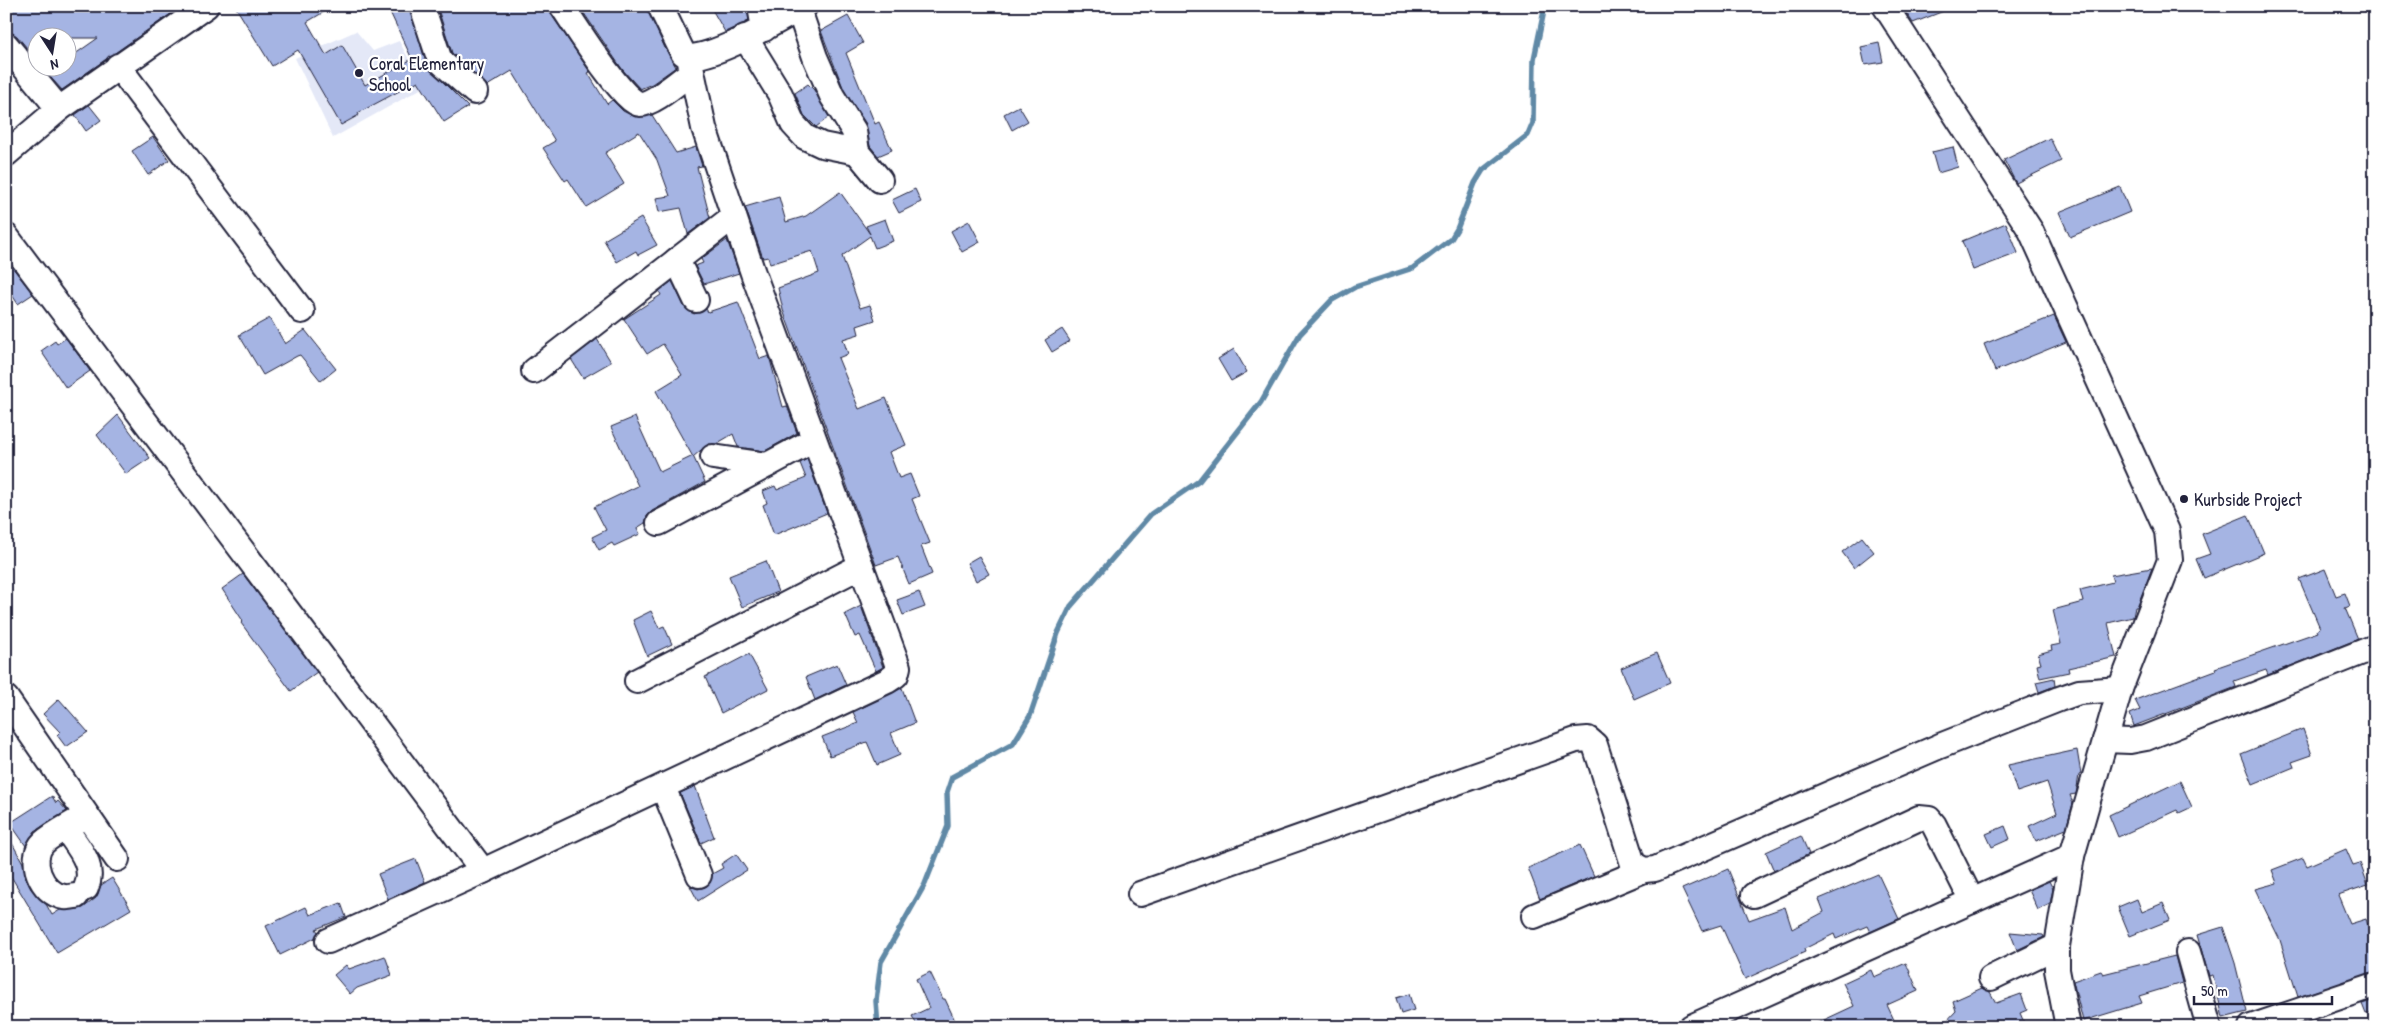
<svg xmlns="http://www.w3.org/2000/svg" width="2381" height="1033" font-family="'Patrick Hand',sans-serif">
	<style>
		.built { fill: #e4e8f7 }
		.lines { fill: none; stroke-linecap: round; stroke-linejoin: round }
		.stream { stroke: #6189a6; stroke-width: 5.5 }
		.building { fill: #a5b4e3; stroke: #22223b }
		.minor-casing { stroke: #22223b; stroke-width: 28 }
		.minor { stroke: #fff; stroke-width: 24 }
		.poi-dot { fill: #22223b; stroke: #fff; stroke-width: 2 }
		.labels { text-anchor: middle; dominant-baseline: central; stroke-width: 4.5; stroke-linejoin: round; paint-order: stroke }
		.poi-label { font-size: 18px; fill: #22223b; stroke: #fff; text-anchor: start }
	</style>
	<rect width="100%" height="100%" fill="#fff"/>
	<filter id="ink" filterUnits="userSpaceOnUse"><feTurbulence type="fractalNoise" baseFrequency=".02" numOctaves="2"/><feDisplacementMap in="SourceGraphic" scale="10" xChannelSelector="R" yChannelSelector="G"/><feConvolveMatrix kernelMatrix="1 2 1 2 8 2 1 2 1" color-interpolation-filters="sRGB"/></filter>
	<g filter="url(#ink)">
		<!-- built -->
		<path class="built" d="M356 31 373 51 399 41 424 87 333 138 295 58Z"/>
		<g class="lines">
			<!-- stream -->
			<path class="stream" d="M878 1027 876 1001 881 962 925 884 948 826 947 792 952 777 1013 744 1030 716 1058 633 1071 606 1151 514 1199 481 1261 402 1300 334 1332 300 1355 287 1413 268 1451 239 1457 229 1475 183 1483 170 1528 135 1533 123 1534 59 1545 6"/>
		</g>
		<!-- building -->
		<g class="building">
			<path d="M6 6H182L62 90 42 68H68V59L98 38H38V61L17 36 6 29Z"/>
			<path d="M235 6H334L307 22 326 55 342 45 365 85 412 59 390 12V6H409L427 66 468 107 444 122 418 81 358 113 359 115 341 125 298 50 272 66Z"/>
			<path d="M437 6H548L551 14 590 72 588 73 607 104 612 100 623 111 635 117 652 115 676 153 696 147 702 166 697 167 710 218 688 234 681 208 659 212 656 198 670 196 657 160 639 132 605 153 624 184 586 207 568 179 565 181 543 148 555 141 512 71 487 86 452 53Z"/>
			<path d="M579 6H646L665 48 676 67 652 84 640 89 622 69Z"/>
			<path d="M710 6H747L749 21 725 32Z"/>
			<path d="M1909 6H1954V7L1913 23 1903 8Z"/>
			<path d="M848 16 863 43 846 53 875 124 879 122 892 150 878 156 870 146 866 124 844 90 821 31Z"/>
			<path d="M1879 43 1883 62 1865 65 1861 47Z"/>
			<path d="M808 84 814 90 829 117 816 127 804 115 795 93Z"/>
			<path d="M89 105 101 120 86 131 75 115Z"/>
			<path d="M1019 106 1028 121 1012 130 1004 114Z"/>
			<path d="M153 137 169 160 148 175 132 151Z"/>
			<path d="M2050 138 2061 161 2016 183 2004 160Z"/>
			<path d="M1953 147 1958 167 1938 173 1932 152Z"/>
			<path d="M2120 187 2130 212 2070 237 2059 212Z"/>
			<path d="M915 189 921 202 899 213 892 200Z"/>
			<path d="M840 192 870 234 866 226 885 219 893 241 875 248 870 236 842 256 860 308 870 305 875 320 857 326 859 334 843 339 848 354 838 358 859 409 886 398 906 445 889 452 899 478 910 474 919 496 912 499 930 543 921 546 932 574 909 584 898 557 876 565 783 310 778 288 819 273 812 251 770 264 768 257 763 258 745 207 779 197 786 222 806 216Z"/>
			<path d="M641 218 657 245 638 255 636 251 617 262 604 240Z"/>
			<path d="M969 221 980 242 962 252 951 231Z"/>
			<path d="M2006 223 2018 253 1973 270 1962 241Z"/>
			<path d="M727 240 739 273 704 284 695 266 703 263 701 259Z"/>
			<path d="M6 259 33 294 18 304 6 286Z"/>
			<path d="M672 281 684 306 694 314 706 309 708 312 738 302 760 359 769 356 783 407 787 406 797 433 765 451 738 447 733 434 716 444H708L693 457 656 391 682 375 663 344 647 354 624 319 661 295 659 291Z"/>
			<path d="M2054 316 2066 342 1995 371 1984 344Z"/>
			<path d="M270 318 285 344 305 330 336 369 321 381 300 355 297 356 263 375 239 335Z"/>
			<path d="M1062 329 1070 341 1052 352 1045 340Z"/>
			<path d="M66 338 90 371 66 388 41 351 55 341 57 344Z"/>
			<path d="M597 339 611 362 583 378 571 359Z"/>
			<path d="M1234 349 1247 372 1231 381 1218 359Z"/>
			<path d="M118 415 150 458 126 474 97 435Z"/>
			<path d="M635 417 660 472 693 456 705 482 652 511 647 516 645 523 637 528 640 534 614 546 612 543 599 550 592 537 606 530 594 507 638 486 611 427Z"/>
			<path d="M807 459 827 513 774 535 763 505 767 503 763 491 775 486 777 490 806 478 800 463Z"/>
			<path d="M2248 515 2264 553 2204 578 2196 559 2210 554 2202 534Z"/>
			<path d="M1862 537 1874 552 1854 568 1842 552Z"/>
			<path d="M979 556 989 574 976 581 967 563Z"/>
			<path d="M766 561 778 592 742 607 729 576Z"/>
			<path d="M2152 568 2137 607H2135L2133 617 2108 623 2116 657 2068 668 2069 672 2040 678 2037 665 2041 664 2038 654 2052 650 2051 646 2061 644 2053 610 2083 602 2080 590 2113 582 2111 575Z"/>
			<path d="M2325 569 2336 596 2345 593 2350 606 2345 608 2358 639 2268 675 2266 670 2234 681 2236 687 2134 726 2130 714 2140 710 2135 700 2216 670 2215 668 2318 632 2317 630 2320 628 2299 579Z"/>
			<path d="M243 574 317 672 291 691 241 623 243 621 222 589Z"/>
			<path d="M919 592 925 607 903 615 897 600Z"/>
			<path d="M861 606 883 667 876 671 860 635 855 637 845 614Z"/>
			<path d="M651 611 659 628 664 626 672 644 647 656 633 620Z"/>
			<path d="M1657 653 1670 683 1634 699 1621 668Z"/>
			<path d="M749 654 768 689 721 713 705 677Z"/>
			<path d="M837 664 846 685 815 700 806 677Z"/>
			<path d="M2054 678 2055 686 2039 692 2036 682Z"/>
			<path d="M902 688 915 723 891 733 900 755 877 765 867 742 830 756 822 737 858 723 853 712Z"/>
			<path d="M59 699 88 732 66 747 57 735 60 732 43 714Z"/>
			<path d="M2303 729 2312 755 2292 762 2294 767 2253 784 2241 754Z"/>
			<path d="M2077 750 2081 774 2079 775 2076 794 2070 795 2073 803 2066 829 2036 841 2029 826 2057 813 2047 782 2017 792 2008 765Z"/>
			<path d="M2180 781 2192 807 2179 813 2177 810 2118 837 2109 815Z"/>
			<path d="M695 786 714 837 701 843 680 793Z"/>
			<path d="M52 796 56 803 58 801 67 811 35 831 26 846 10 823Z"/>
			<path d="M2005 826 2010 839 1992 847 1986 834Z"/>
			<path d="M6 832 23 863 26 878 31 889 46 904 52 915 60 910 83 908 96 898 101 885 112 878 131 909 57 953 6 868Z"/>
			<path d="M1801 836 1809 854 1774 871 1766 852Z"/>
			<path d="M1580 845 1594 876 1540 899 1528 868Z"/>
			<path d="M2346 849 2353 865 2360 863 2368 885 2338 895 2350 924 2366 919 2370 932 2375 931V972L2298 997 2280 940 2255 889 2277 883 2272 870 2303 858 2307 866Z"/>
			<path d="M736 854 747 870 698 901 690 886 698 889 705 887 710 883 712 874 723 868 721 864Z"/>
			<path d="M416 859 425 882 388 899 378 874Z"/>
			<path d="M1728 869 1749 920 1785 907 1792 929 1824 912 1819 899 1878 874 1899 919 1870 932 1867 926 1836 939 1834 934 1804 949 1805 952 1745 979 1721 925 1702 931 1682 889Z"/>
			<path d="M2049 881 2053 889 2050 904 2038 910 2029 890Z"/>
			<path d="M2137 899 2142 912 2163 903 2170 920 2130 936 2118 907Z"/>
			<path d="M341 903 346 917 316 929 318 932 315 938 280 955 266 926 306 907 310 915Z"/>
			<path d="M2223 927 2235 963 2247 1012 2223 1018 2213 975 2209 976 2197 935Z"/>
			<path d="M2010 932 2043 935 2044 937 2017 950Z"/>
			<path d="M385 956 392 975 357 988 350 994 334 975 346 965 349 969Z"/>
			<path d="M2175 956 2182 983 2139 996 2142 1003 2083 1021 2073 981 2101 971 2103 974Z"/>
			<path d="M1906 963 1918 991 1887 1005 1895 1022 1884 1027H1809L1854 1006 1843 983 1871 970 1874 977Z"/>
			<path d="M930 972 943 999H945L958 1027H918L912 1016 929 1008 916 979Z"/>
			<path d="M1982 988 1990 992 1996 1003 2021 994 2027 1010 2020 1013 2026 1027H1941L1956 1011 1953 1001Z"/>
			<path d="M1409 994 1414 1010 1401 1014 1396 998Z"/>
			<path d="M2375 1000V1011L2366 1014 2362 1004Z"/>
		</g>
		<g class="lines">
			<defs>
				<g id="minor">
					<path d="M422 6 440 61 475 92"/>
					<path d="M562 6C573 22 624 104 640 104 654 104 680 80 692 72"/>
					<path d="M760 6 764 29"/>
					<path d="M1885 6 2031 231 2167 531 2170 560 2120 689 2072 856 2057 946V970L2068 1027"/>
					<path d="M799 10 815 57 832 96 854 131 857 152 880 180"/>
					<path d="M745 37 780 94 793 124 805 137 822 145 857 152"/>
					<path d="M6 45 59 109"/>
					<path d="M689 57C720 56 776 21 805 6"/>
					<path d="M118 66 302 311"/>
					<path d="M6 154 59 109 206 6"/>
					<path d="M6 236 483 871"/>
					<path d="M677 260 696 300"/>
					<path d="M534 371 734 216"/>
					<path d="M713 457 767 465"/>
					<path d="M659 523 814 440"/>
					<path d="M637 681 861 566"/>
					<path d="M6 698 117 859"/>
					<path d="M2105 740 2130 741 2146 738 2375 647"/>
					<path d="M663 787 699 875"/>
					<path d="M66 829C78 847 96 865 86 888"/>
					<path d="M1140 894 1576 740 1588 739 1595 745 1633 864 1644 870 1655 869 1940 746 2059 699 2079 692 2120 689"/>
					<path d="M1754 895 1919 818 1929 819 1934 825 1972 901"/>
					<path d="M76 896C72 896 67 898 64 897 41 894 27 858 44 842 55 832 73 824 86 815"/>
					<path d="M1534 916 1644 870"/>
					<path d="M328 941 483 871 887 681 896 675 898 667 895 658 753 273 704 128 689 57 683 53 660 6"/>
					<path d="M2188 952 2209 1027"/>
					<path d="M1991 978 2057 946"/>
					<path d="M1691 1027 2072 856"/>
					<path d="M2251 1027 2375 985"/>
				</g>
			</defs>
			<!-- minor casing -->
			<use href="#minor" class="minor-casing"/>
			<!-- minor -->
			<use href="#minor" class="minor"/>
		</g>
	</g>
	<!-- markers -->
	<g class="poi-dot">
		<circle cx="359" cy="73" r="5"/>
		<circle cx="2184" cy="499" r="5"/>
	</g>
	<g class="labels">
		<!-- poi labels -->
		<g class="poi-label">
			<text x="369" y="63">Coral Elementary<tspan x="369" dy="21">School</tspan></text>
			<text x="2194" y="499">Kurbside Project</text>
		</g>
	</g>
	<!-- margin -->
	<rect width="2381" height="1033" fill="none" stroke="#fff" stroke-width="25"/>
	<rect x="12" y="12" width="2356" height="1008" fill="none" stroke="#22223b" stroke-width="2" filter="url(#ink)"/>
	<!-- north arrow -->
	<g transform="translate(52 52) rotate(168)"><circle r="24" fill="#ffffff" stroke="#a7a7b1"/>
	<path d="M0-4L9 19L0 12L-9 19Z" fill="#22223b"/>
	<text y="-8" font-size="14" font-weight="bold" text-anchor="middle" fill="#22223b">N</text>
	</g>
	<!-- scale -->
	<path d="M2194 996v8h138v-8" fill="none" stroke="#22223b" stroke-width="2.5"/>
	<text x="2201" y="996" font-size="15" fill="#22223b" stroke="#ffffff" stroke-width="4" paint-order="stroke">50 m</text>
</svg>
